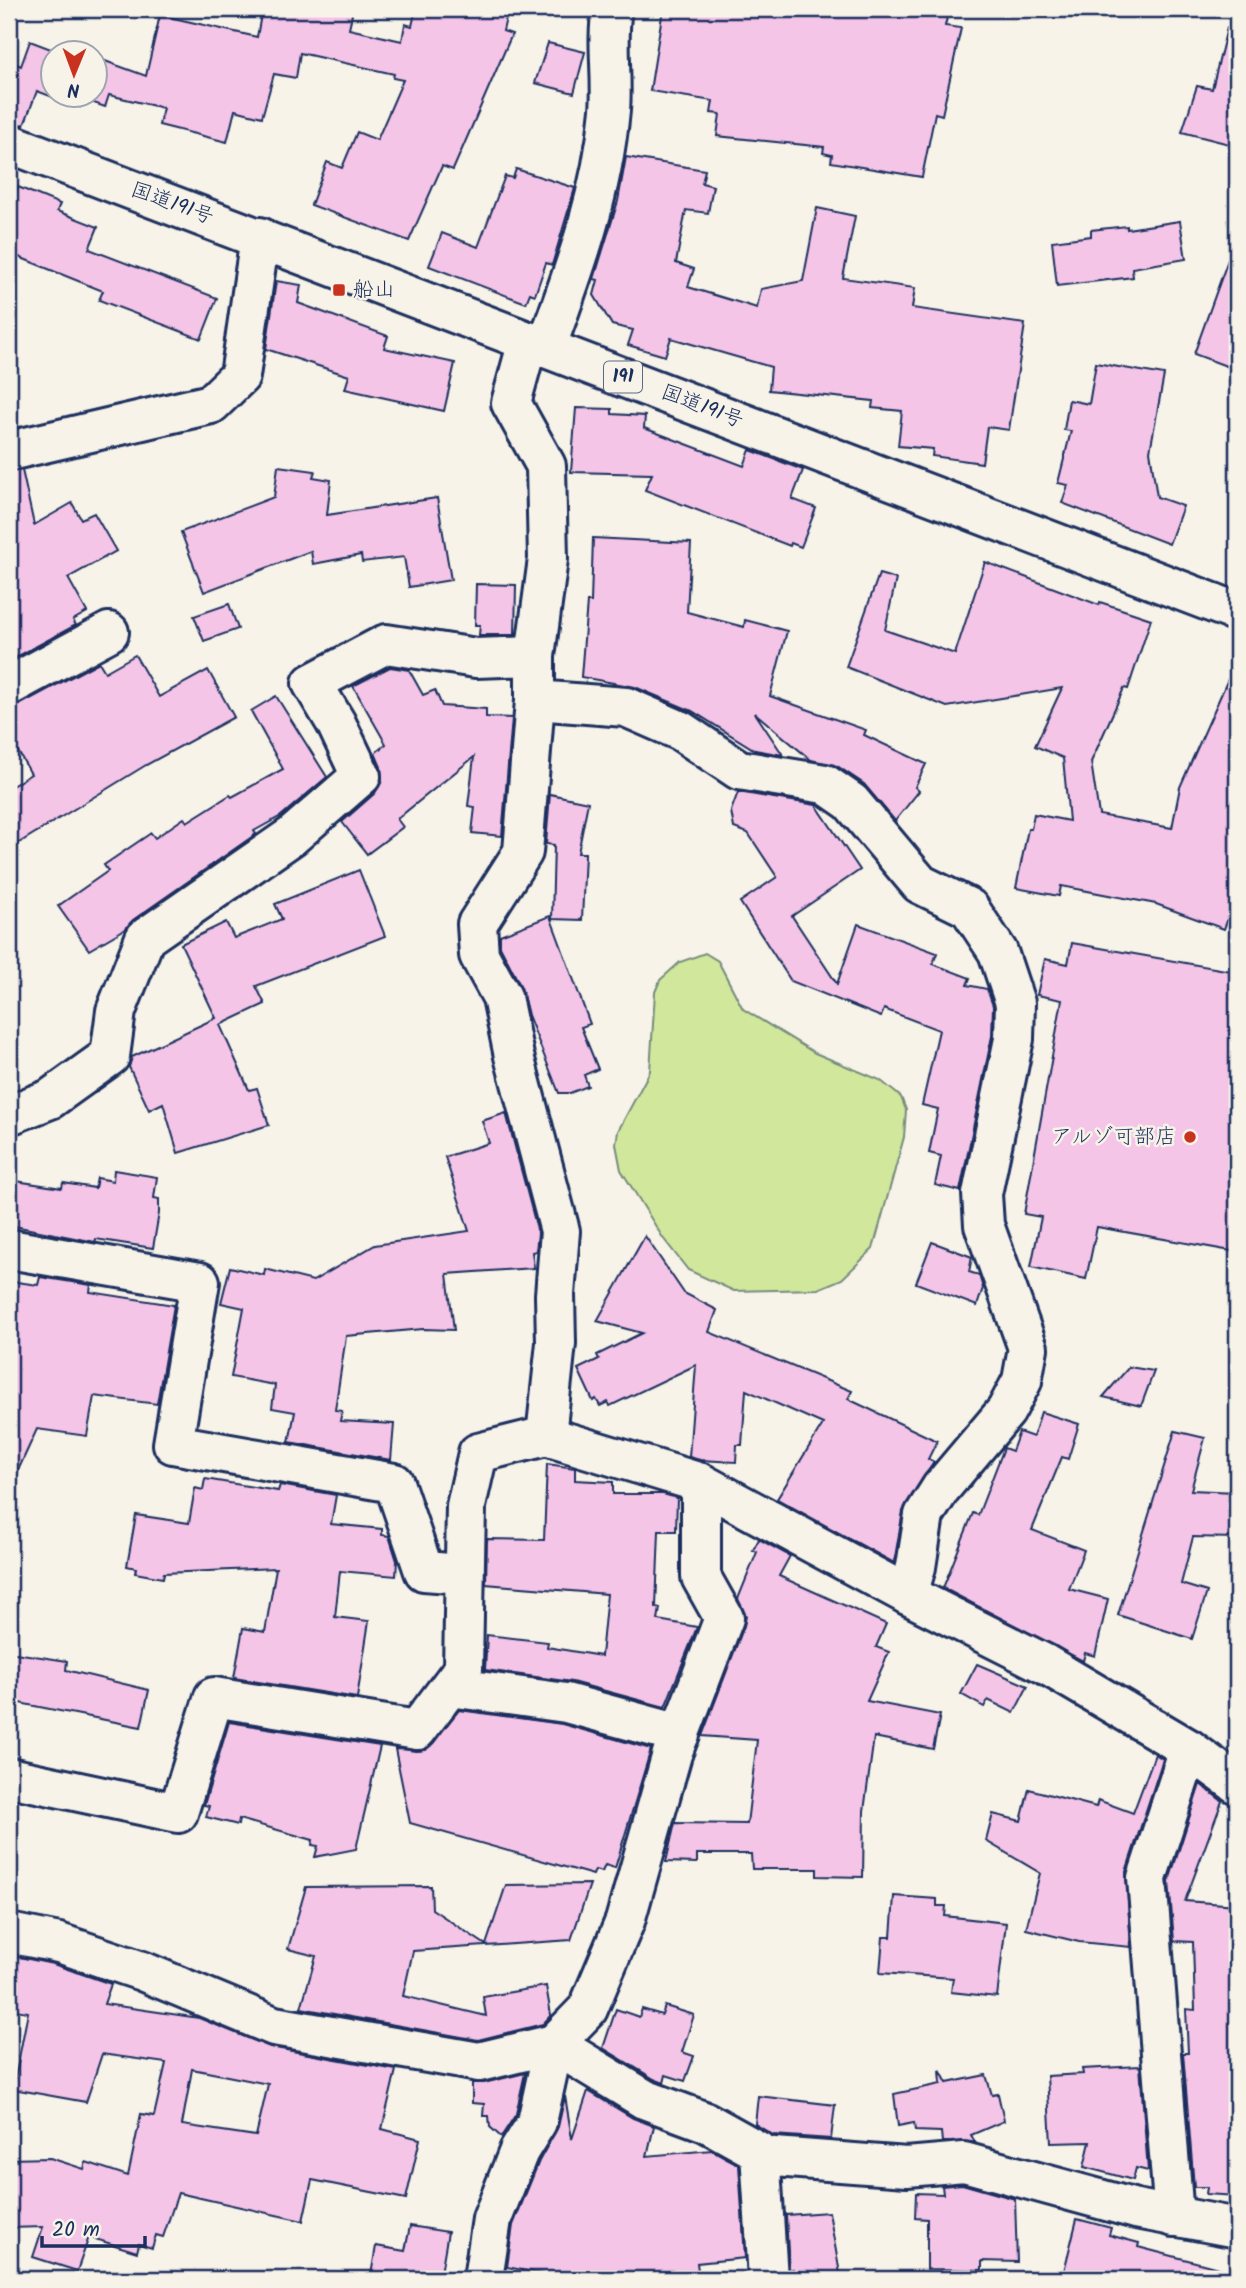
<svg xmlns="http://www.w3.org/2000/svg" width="1246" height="2288" font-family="Kalam,'Klee One',sans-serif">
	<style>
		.green { fill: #d0e79c; stroke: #768b7d; stroke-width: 2 }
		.building { fill: #f5c5e8; stroke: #1b2f5e; stroke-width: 2; fill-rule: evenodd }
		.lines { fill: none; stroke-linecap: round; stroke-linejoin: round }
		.minor-casing { stroke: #1b2f5e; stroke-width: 44 }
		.highway-casing { stroke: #1b2f5e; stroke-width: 44 }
		.minor { stroke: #f7f3e8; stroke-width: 38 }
		.highway { stroke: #f7f3e8; stroke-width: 38 }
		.poi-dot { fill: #c8321e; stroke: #f7f3e8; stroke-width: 2.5 }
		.labels { text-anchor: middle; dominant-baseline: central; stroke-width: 5; stroke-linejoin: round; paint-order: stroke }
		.shield { fill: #f7f3e8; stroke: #5d6a87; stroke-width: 2 }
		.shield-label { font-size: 19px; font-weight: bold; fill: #1b2f5e }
		.street-label { font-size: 21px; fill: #1b2f5e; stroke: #f7f3e8 }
		.poi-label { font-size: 21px; fill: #1b2f5e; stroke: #f7f3e8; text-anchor: start }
	</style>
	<rect width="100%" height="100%" fill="#f7f3e8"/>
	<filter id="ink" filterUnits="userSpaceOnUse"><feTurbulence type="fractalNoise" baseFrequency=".0143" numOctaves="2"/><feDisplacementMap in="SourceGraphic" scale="14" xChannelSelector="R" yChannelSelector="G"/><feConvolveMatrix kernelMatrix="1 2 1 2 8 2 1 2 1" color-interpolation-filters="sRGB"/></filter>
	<g filter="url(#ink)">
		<!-- green -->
		<path class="green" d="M705 953 718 961 743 1009 815 1053 880 1080 901 1097 906 1110 904 1137 873 1249 842 1279 818 1289 734 1291 688 1270 663 1238 621 1170 616 1144 618 1131 650 1071 655 992 660 980 680 962Z"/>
		<!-- building -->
		<g class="building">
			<path d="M262 9H353L349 29 402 41 405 24 412 26 416 9H508L503 31 512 34 453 170 442 166 409 241 311 205 327 162 342 168 357 132 377 140 403 80 393 78 394 74 300 53 296 78 274 74 262 117 235 110 227 142 159 125 163 108 109 95 105 107 83 99 80 107 37 91 24 125 9 122V61L21 66 30 41 56 51 59 43 83 52H52V94H94V57L146 76 160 15 257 37Z"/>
			<path d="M663 9H949L945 26 961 28 942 115 935 113 922 177 831 162 832 155 823 153 824 147 717 136 720 114 711 113 713 101 650 91Z"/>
			<path d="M1227 28 1237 30V146L1182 132 1197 86 1212 89Z"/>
			<path d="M548 43 585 52 574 93 535 83Z"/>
			<path d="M626 157 705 170 702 183 713 186 708 213 686 210 676 263 694 269 688 287 757 308 761 289 803 281 817 208 855 216 843 278 915 288 912 308 1025 324 1009 430 987 427 982 463 932 456 933 449 898 446 902 411 872 408 873 401 769 390 771 367 671 338 665 356 628 345 633 330 612 325 594 295 598 280 594 279 618 201Z"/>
			<path d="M516 169 575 188 552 265 546 263 535 295 530 293 526 303 429 266 442 233 478 247 505 176 513 178Z"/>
			<path d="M18 187 60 204 57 211 98 227 89 249 217 298 201 339 99 300 103 291 9 253V210Z"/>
			<path d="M1180 221 1186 259 1132 268 1133 277 1057 286 1052 241 1091 236V230L1127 226V229Z"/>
			<path d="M1234 243 1237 244V370L1194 354Z"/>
			<path d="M276 281 301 285 298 303 388 336 384 348 455 363 444 411 345 389 349 376 266 349Z"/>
			<path d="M1096 363 1164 375 1150 451 1157 497 1183 506 1169 544 1062 503 1068 485 1058 483 1071 431 1064 430 1069 400 1089 404Z"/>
			<path d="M576 408 612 409V414L645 416 644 428 744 466 750 450 803 470 792 499 816 508 801 547 791 543 790 546 645 490 652 474 571 472Z"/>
			<path d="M278 466 315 471 313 477 331 480 327 515 437 498 451 580 409 587 404 557 362 562 361 555 313 564 311 551 204 592 181 532 274 497Z"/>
			<path d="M22 470 34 525 72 503 81 519 94 513 116 551 68 578 87 612 73 620 76 625 9 661V472Z"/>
			<path d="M593 538 691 543 687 612 744 627 745 620 787 631 770 696 866 730 864 735 926 764 915 787 919 791 895 821 864 784 837 766 811 760 755 713 783 755 755 750 692 711 635 687 581 677 587 602H591Z"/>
			<path d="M985 562 1099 605 1100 602 1151 619 1128 689 1124 688 1091 762 1099 815 1172 828 1180 787 1237 659V916L1230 913 1224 929 1156 904 1061 886 1059 896 1016 888 1028 829H1031L1034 814 1069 821 1063 758 1035 746 1062 688 947 707 846 667 879 574 896 579 885 630 955 654Z"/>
			<path d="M476 584 516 585 515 635H479L480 625H475Z"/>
			<path d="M229 604 238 629 204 641 194 616Z"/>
			<path d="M135 655 159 697 208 670 234 717 146 765 9 849V788L31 774 9 736V708L19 705 99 662 105 672Z"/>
			<path d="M390 667 409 670 423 695 435 690 442 706 486 709V717L512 718 502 836 472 833 475 807 468 806 474 757 397 819 403 827 367 854 342 822 375 793 382 781 381 767 375 753 386 744 353 686Z"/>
			<path d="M276 696 327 777 281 816 254 831 256 834 133 920 125 929 89 950 58 906 108 871 104 865 151 833 155 838 184 818 187 822 230 795 232 797 283 769 251 711Z"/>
			<path d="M738 792 816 805 860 870 792 916 837 984 858 924 937 953 933 964 970 978 967 985 987 989 993 1006 992 1036 960 1191 935 1185 941 1156 929 1153 938 1109 922 1105 939 1030 884 1009 881 1017 791 981 740 902 777 877 748 833 734 828 731 811Z"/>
			<path d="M550 794 588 802 578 853H585L582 920 552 919 554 845 546 844Z"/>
			<path d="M359 870 385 936 256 986 265 1004 220 1025 249 1090 257 1088 269 1125 178 1153 163 1103 149 1110 129 1067 132 1057 216 1018 181 944 226 922 234 938 282 919 275 904Z"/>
			<path d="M550 916 590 1024 581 1027 598 1069 584 1075 588 1086 570 1093H559L528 1015 521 987 500 946V935Z"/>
			<path d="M1072 943 1237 972V1252L1097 1227 1086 1279 1031 1267 1041 1217 1024 1214 1062 1000 1037 995 1045 959 1068 964Z"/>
			<path d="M506 1113 538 1233 536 1251 532 1252 534 1268 447 1274 454 1330 423 1329 346 1336 335 1410 342 1411 340 1421 394 1424 391 1460 289 1442 295 1412 272 1408 275 1385 231 1377 244 1308 221 1303 230 1267 264 1275 265 1269 313 1281 375 1245 469 1231 445 1157 489 1143 482 1121Z"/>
			<path d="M114 1170 157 1177 154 1198 159 1199V1213L153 1248 96 1239 95 1242 9 1225V1180L62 1188 63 1183 95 1188 97 1178 113 1181Z"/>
			<path d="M645 1236 684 1293 717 1310 709 1332 852 1391 848 1399 937 1441 928 1459 934 1462 903 1511 894 1563 777 1499 823 1424 746 1390 742 1445H737L736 1462 700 1460 689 1457 696 1365 610 1406 608 1402 600 1406 596 1399 593 1401 578 1369 599 1359 597 1355 642 1333 597 1321Z"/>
			<path d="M932 1242 972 1257 969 1272 979 1275 983 1288 977 1306 916 1283Z"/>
			<path d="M40 1277 91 1285 90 1292 174 1305 157 1404 94 1396 87 1436 37 1429 9 1490V1281L38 1285Z"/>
			<path d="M1129 1367 1154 1371 1141 1406 1103 1397Z"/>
			<path d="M1041 1412 1079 1424 1068 1459 1062 1457 1032 1530 1084 1550 1069 1589 1108 1599 1095 1656 1085 1653 1083 1661 943 1588 973 1513 978 1515 1004 1448 1012 1451 1019 1432 1033 1437Z"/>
			<path d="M1175 1431 1205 1438 1191 1490 1236 1492 1235 1538 1193 1537 1181 1584 1207 1592 1192 1639 1118 1615Z"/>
			<path d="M547 1464 575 1468V1480L613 1482V1494H663L677 1498 676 1531H659L656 1607 660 1608 658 1620 697 1627 665 1707 572 1682 485 1670 487 1635 548 1642 547 1647 601 1656 607 1594 486 1584 487 1539 544 1540Z"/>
			<path d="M205 1479 278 1491 280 1485 336 1495 331 1524 382 1529V1535L389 1536 397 1561 396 1576 340 1571 335 1617 369 1621 357 1698 234 1678 243 1628 265 1632 276 1568 164 1573 163 1578 135 1573 136 1568 127 1566 136 1515 189 1523 195 1488 203 1490Z"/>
			<path d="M759 1539 790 1556 779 1576 886 1624 876 1647 889 1652 867 1701 940 1715 933 1749 874 1737 864 1811 863 1877 817 1876V1869H752L751 1854H697V1863L666 1862 675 1823 747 1824 757 1740 702 1736 744 1626 746 1616 738 1599 757 1552 753 1550Z"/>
			<path d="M9 1652 67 1661 66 1670 149 1690 141 1727 9 1701Z"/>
			<path d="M977 1664 1028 1686 1014 1713 988 1700 984 1707 961 1694Z"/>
			<path d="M459 1710 562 1724 651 1749 615 1868 605 1865 602 1872 595 1870 593 1875 410 1823 395 1749 426 1750Z"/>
			<path d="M229 1722 380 1746 356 1849 315 1857 318 1846 312 1845 313 1840 239 1819 238 1825 206 1817 209 1806 204 1805Z"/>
			<path d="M1155 1754 1163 1759 1126 1872 1131 1947 1079 1942 1026 1929 1040 1873 986 1841 993 1814 1021 1821 1029 1789 1096 1807 1098 1800 1133 1813Z"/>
			<path d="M1200 1784 1222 1801 1185 1901 1237 1905V2196L1206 2194 1207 2187H1194L1183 2053H1188L1186 2009 1195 2010 1193 1942 1174 1941 1169 1881Z"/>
			<path d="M590 1884 571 1940 413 1951 403 1996 486 2016 483 1997 546 1986 551 2015 543 2024 478 2040 301 2008 316 1956 288 1949 306 1887 431 1886 432 1909 486 1945 506 1885Z"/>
			<path d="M894 1896 937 1899V1906H946L945 1916 1006 1923 997 1997 951 1992 953 1978 880 1973 883 1937H891Z"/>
			<path d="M9 1955 53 1964 111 1984 104 2004 199 2018 270 2047 396 2070 382 2129 420 2139 406 2199 312 2180 303 2221 178 2193 163 2237 156 2235 152 2248 139 2244 137 2252 89 2237 77 2271 33 2257 43 2227 9 2228V2159L50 2158 84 2169 86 2162 128 2176 141 2114 154 2116 166 2063 102 2054 86 2102 13 2089 28 2012 9 2009ZM192 2069 268 2084 256 2136 182 2125Z"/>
			<path d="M665 2006 694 2015 682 2052 694 2056 685 2081 666 2075 664 2083 654 2079 603 2048 616 2009 639 2017 642 2009 662 2015Z"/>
			<path d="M1140 2066 1148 2171 1136 2168 1133 2180 1084 2167 1090 2142 1051 2143 1047 2076 1083 2074 1082 2069Z"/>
			<path d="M940 2070 947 2083 986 2075 992 2095 998 2094 1004 2121 971 2135 975 2142H942L941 2132 915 2131 914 2123 898 2126 894 2094 941 2084Z"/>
			<path d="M525 2073 516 2114 501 2137 490 2127 489 2116H483L484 2104 472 2103V2083H484Z"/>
			<path d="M588 2091 633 2118 654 2126 647 2156 712 2150 739 2165 745 2258 697 2263 698 2270 678 2274 679 2279H568L507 2267 513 2225 539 2161 558 2127 565 2096 572 2139Z"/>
			<path d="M758 2096 835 2105 831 2139 773 2135 755 2124Z"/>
			<path d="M962 2184 1015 2199 1017 2262 982 2261V2270L927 2269V2219L915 2218 916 2193 943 2194 942 2186Z"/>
			<path d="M829 2212 841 2279H794L793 2269 789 2270 786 2215Z"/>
			<path d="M1077 2219 1111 2228 1109 2235 1139 2243 1138 2247 1226 2270 1225 2279H1062Z"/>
			<path d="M410 2226 448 2232 440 2279H395L371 2275 376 2246 405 2251Z"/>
		</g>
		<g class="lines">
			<defs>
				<g id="minor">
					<path d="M528 341 511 403 546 466 548 559 535 656V700L523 852 477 924 479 955 502 997 514 1056 560 1231 555 1295 556 1343 546 1436"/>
					<path d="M546 348C575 268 602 196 610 110 613 76 606 43 612 9"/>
					<path d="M9 451 211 404 240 376 260 237"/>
					<path d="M9 686 109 632"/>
					<path d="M535 700 626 707 681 731 739 770 825 784 851 802 920 884 969 908 998 952 1015 1003 1014 1039 982 1194 984 1225 1028 1348 1022 1381 1006 1411 941 1488 924 1515 916 1567 908 1595"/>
					<path d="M9 1115 50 1099 110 1056 116 1011 145 938 292 836 361 776 336 723 312 683 386 644 476 658 535 656"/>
					<path d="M9 1249 200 1282 173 1444 394 1483 424 1571 463 1574"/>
					<path d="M450 1687 566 1703 680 1734"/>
					<path d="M9 1777 178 1813 214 1697 417 1730 463 1669 466 1506 478 1453 546 1436 701 1483 908 1595 1045 1664 1189 1749 1237 1784"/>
					<path d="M9 1933 59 1943 142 1971 274 2026 479 2062 554 2044 644 2099 706 2122 760 2152 768 2279"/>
					<path d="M761 2156 907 2167 964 2162 1136 2209 1237 2228"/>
					<path d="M1174 2217 1147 1878 1189 1749"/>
					<path d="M483 2279 492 2219 519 2151 537 2122 554 2044 588 2009 625 1921 672 1754 724 1618 701 1577V1483"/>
				</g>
				<path id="highway" d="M9 143 1237 612"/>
			</defs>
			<!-- minor casing -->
			<use href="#minor" class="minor-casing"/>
			<!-- highway casing -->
			<use href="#highway" class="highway-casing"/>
			<!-- minor -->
			<use href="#minor" class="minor"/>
			<!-- highway -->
			<use href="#highway" class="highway"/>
		</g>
	</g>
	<!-- markers -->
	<g class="poi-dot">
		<rect x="332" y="283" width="14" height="14" rx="3.5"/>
		<circle cx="1190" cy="1137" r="7"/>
	</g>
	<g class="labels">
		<!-- shield labels -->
		<rect class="shield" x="604" y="361.5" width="38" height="31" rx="5"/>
		<g class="shield-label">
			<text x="623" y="377">191</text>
		</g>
		<!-- street labels -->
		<g class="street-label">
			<text transform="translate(172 204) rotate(20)">国道191号</text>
			<text transform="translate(702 407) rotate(21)">国道191号</text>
		</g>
		<!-- poi labels -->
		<g class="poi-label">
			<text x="353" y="290">船山</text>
			<text x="1176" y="1137" text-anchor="end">アルゾ可部店</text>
		</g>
	</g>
	<!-- margin -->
	<rect width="1246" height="2288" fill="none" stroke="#f7f3e8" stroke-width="35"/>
	<rect x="18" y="18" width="1211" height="2253" fill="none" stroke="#1b2f5e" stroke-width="2.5" filter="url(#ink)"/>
	<!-- north arrow -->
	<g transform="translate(74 74) rotate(181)"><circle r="33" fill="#f7f3e8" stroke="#9fa5b1" stroke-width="2"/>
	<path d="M0-5L12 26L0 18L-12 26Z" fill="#c8321e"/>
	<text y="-10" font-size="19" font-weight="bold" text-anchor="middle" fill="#1b2f5e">N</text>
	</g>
	<!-- scale -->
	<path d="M42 2236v10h103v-10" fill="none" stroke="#1b2f5e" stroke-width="3.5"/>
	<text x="52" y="2236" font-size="21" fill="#1b2f5e" stroke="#f7f3e8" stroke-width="5" paint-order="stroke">20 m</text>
</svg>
